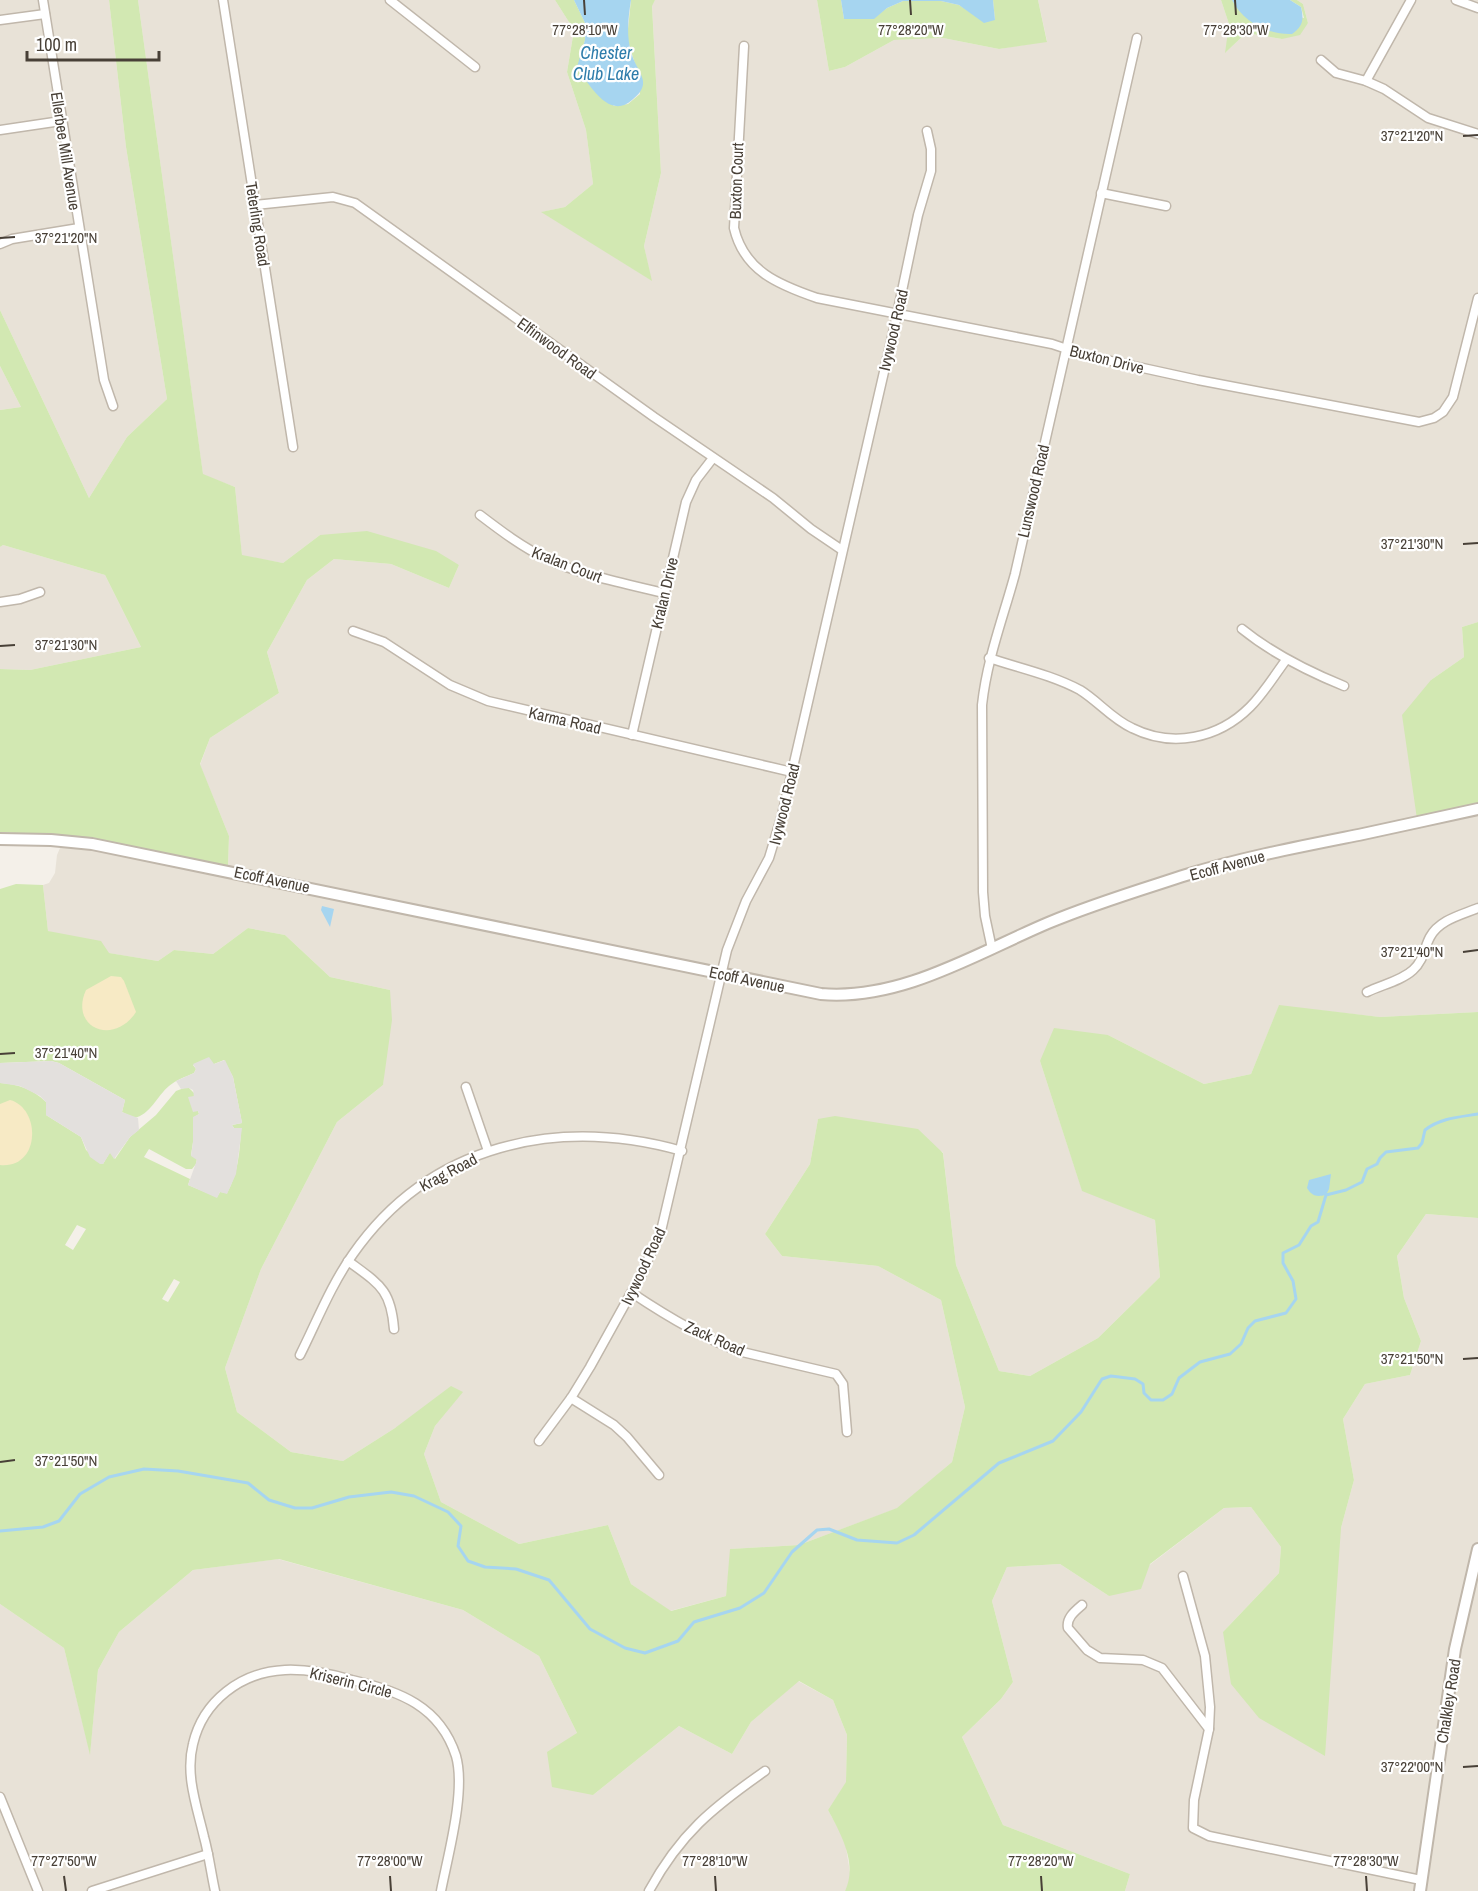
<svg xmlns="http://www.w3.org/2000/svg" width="1478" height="1891" font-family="'Archivo Narrow',sans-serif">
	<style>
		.residential { fill: #e8e2d7 }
		.green { fill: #d2e8b2; fill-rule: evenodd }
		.sand { fill: #f7eac5 }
		.parking { fill: #e3e0dd }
		.water { fill: #a6d5f0 }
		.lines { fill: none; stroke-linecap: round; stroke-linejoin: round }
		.stream { stroke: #a6d5f0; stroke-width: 3 }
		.minor-casing { stroke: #c0b7ab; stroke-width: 11 }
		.tertiary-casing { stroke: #c0b7ab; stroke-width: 14 }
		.minor { stroke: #fff; stroke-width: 8 }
		.tertiary { stroke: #fff; stroke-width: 10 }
		.ticks { fill: none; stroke: #484037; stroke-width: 2 }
		.labels { text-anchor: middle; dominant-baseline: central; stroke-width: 4.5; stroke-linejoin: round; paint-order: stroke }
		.street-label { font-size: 16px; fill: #484037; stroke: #fff }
		.water-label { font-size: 18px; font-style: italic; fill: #2f7dab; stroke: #fff }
		.ticks-label { font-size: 15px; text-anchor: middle; fill: #484037; stroke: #fff; stroke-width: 4.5; stroke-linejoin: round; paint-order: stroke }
	</style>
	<rect width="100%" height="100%" fill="#f4f0e9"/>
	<!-- residential -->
	<g class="residential">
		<path d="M0 0H109L126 147 167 399 127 437 89 498 0 310Z"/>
		<path d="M138 0H555L574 30 567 72 586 130 593 184 565 207 542 212 651 280 644 246 661 173 652 5 655 0H817L829 71 845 67 894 40 943 38 999 49 1047 41 1038 0H1221L1229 24 1226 52 1246 33 1282 39 1308 23 1303 4 1297 0H1478V622L1462 627 1464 657 1431 680 1478 809V1012L1380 1017 1279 1006 1251 1074 1204 1084 1108 1035 1040 1061 1082 1190 1155 1220 1160 1277 1098 1338 1030 1376 999 1371 956 1265 943 1152 818 1119 810 1164 765 1234 782 1256 878 1266 941 1300 965 1407 952 1462 898 1508 799 1545 731 1549 726 1596 670 1611 631 1584 608 1525 519 1544 441 1502 424 1454 435 1426 462 1392 395 1428 343 1461 291 1452 237 1412 225 1368 261 1269 337 1122 383 1085 390 990 330 977 285 935 248 928 213 954 174 950 158 961 108 953 48 931 43 885 49 883 55 873 57 855 63 841 228 870 229 836 200 765 210 738 279 693 267 652 307 580 334 559 391 564 449 588 459 565 320 535 283 563 242 556 235 487 203 475Z"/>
		<path d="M0 366 21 407 0 410Z"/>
		<path d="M3 545 105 575 141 647 30 670 0 669V547Z"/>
		<path d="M1426 1214 1478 1218V1891H1125L1130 1874 1003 1825 962 1737 1001 1699 1013 1682 992 1601 1007 1567 1060 1564 1109 1596 1224 1508 1251 1507 1281 1547 1279 1573 1223 1632 1341 1528 1354 1480 1343 1419 1365 1384 1410 1375 1421 1341 1404 1298 1397 1256Z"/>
		<path d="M278 1559 463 1610 539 1656 577 1733 593 1795 679 1726 732 1754 751 1722 798 1681 833 1700 847 1735 846 1783 828 1810 845 1841 851 1879 845 1891H0V1604L64 1648 90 1753 98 1670 119 1632 193 1570Z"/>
	</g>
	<!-- green -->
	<g class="green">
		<path d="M109 0H138L203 474 235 487 242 555 283 563 320 535 367 531 436 551 459 565 449 588 391 564 334 559 307 580 267 652 279 693 210 738 200 764 229 836 228 867C152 851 78 836 0 832V669L30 670 141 647 105 575 3 545 0 547V410L21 407 0 366V310L89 498 127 437 167 399 126 147Z"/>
		<path d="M555 0H574L586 25 585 40 578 67 614 106 628 104 640 94 636 67 627 38 631 0H655L652 6 661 173 644 246 652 281 541 212 565 207 593 184 586 130 567 72 574 30Z"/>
		<path d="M817 0H841L844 19 874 18 887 8 903 1H941L959 5 978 17 995 20 993 0H1038L1047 42 999 49 943 38 894 40 845 67 829 71Z"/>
		<path d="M1221 0H1232L1234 3 1304 18 1301 7 1290 0H1297L1303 4 1308 23 1300 35 1282 39 1246 33 1225 53 1229 24Z"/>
		<path d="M1478 622V805L1417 819 1402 715 1431 680 1464 657 1462 627Z"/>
		<path d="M16 884 43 885 48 931 101 941 109 953 158 961 174 950 213 954 248 928 285 935 330 977 390 990 392 1020 383 1085 337 1122 261 1269 225 1368 237 1412 291 1452 343 1461 395 1428 451 1386 463 1392 435 1426 424 1454 441 1502 519 1544 608 1525 631 1584 671 1611 726 1596 730 1549 799 1545 897 1508 952 1462 965 1407 941 1300 878 1266 782 1256 765 1234 810 1164 818 1119 835 1116 918 1129 943 1153 956 1265 999 1371 1030 1376 1098 1338 1160 1277 1155 1220 1082 1191 1040 1061 1054 1028 1108 1035 1204 1084 1251 1074 1279 1005 1380 1017 1478 1012V1218L1426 1214 1397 1256 1404 1298 1421 1341 1410 1375 1365 1384 1343 1419 1354 1480 1341 1528 1325 1756 1259 1718 1231 1684 1223 1632 1279 1573 1281 1547 1251 1507 1224 1508 1150 1564 1141 1589 1109 1596 1060 1564 1007 1567 992 1601 1013 1682 1001 1699 962 1737 1003 1825 1130 1874 1125 1891H845C858 1864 841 1834 828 1810L846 1782 847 1735 833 1700 799 1681 751 1722 732 1754 679 1726 593 1795 552 1787 547 1752 577 1733 539 1656 463 1610 279 1559 193 1570 119 1632 98 1670 90 1755 64 1648 0 1604V1083C17 1084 33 1089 46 1102V1115L81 1137 86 1150 103 1164 110 1152 115 1159 130 1137 156 1115 176 1091 184 1088H189L194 1093 193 1111H198L199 1114 193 1118V1142L191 1155 197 1158 196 1164 192 1169H186L149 1149 144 1157 190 1179 188 1185 217 1197 220 1192 227 1193C238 1173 240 1152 241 1128H234L232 1125 242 1123 233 1077 224 1060 214 1064 193 1065 196 1069 194 1073C185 1077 176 1080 169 1086 157 1096 150 1115 134 1118L122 1112 125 1100 59 1063 51 1061 0 1063V889ZM77 1225 86 1229 73 1250 65 1245ZM174 1279 180 1282 168 1302 162 1299Z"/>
	</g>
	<!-- sand -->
	<g class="sand">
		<path d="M111 976 121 977 124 981 136 1012C113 1047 69 1027 86 990Z"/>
		<path d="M10 1100C41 1108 41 1169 0 1165V1104Z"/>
	</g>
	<!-- parking -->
	<g class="parking">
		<path d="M209 1057 214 1064 225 1060 233 1077 242 1123 232 1125 234 1128H242L236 1174 227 1194 220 1192 217 1198 188 1185 197 1160 191 1156 193 1142V1117L199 1114 198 1111 193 1112 188 1097 194 1096 193 1090 189 1088 181 1089 176 1081 194 1073 196 1069 193 1064Z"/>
		<path d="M51 1061 59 1063 125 1100 122 1112 138 1118 139 1130 130 1137 114 1159 110 1153 103 1164H100L90 1157 81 1137 46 1115V1102L40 1096 20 1086 0 1083V1063Z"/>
	</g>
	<!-- water -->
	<g class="water">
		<path d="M574 0H631C628 19 626 37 632 55 634 63 642 73 643 81 644 89 638 95 632 100 609 121 588 83 577 67L585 40 586 25Z"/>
		<path d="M841 0H993L995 20 984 23 959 5 941 1H903L887 8 874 19H844Z"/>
		<path d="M1232 0H1290L1301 7C1304 20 1303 26 1292 34 1268 35 1243 22 1232 0Z"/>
		<path d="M322 906 334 909 330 927 321 910Z"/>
		<path d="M1331 1174 1329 1189 1326 1195C1316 1197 1312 1196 1307 1188L1309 1180Z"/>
	</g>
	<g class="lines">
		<!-- stream -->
		<path class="stream" d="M0 1531 43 1527 59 1521 80 1494 109 1477 144 1469 178 1471 248 1483 269 1500 295 1508H312L349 1497 391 1492 414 1496 448 1512 461 1526 458 1546 468 1561 485 1567 516 1569 549 1580 590 1629 625 1648 645 1653 678 1641 694 1622 740 1608 764 1593 792 1552 817 1530 829 1529 857 1540 897 1543 914 1535 999 1463 1053 1441 1081 1412 1102 1379 1111 1376 1135 1379 1143 1384 1144 1393 1151 1400H1163L1172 1394 1179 1378 1200 1362 1230 1354 1241 1344 1248 1328 1255 1321 1286 1313 1296 1299 1293 1281 1283 1263V1253L1299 1245 1311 1226 1318 1222 1326 1195 1346 1190 1362 1182 1367 1169 1377 1164 1380 1158 1386 1152 1418 1148 1422 1143 1425 1130C1440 1118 1460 1117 1478 1114"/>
		<defs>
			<g id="minor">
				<path d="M43 0 104 380 113 406"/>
				<path d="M223 0 293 447"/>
				<path d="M390 0 475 67"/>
				<path d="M1456 0 1478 8"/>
				<path d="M0 20 45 14"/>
				<path d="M744 46 734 228C744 271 779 285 817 298L1052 344 1088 356 1198 380 1419 422 1434 418 1443 412 1453 397 1478 298"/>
				<path d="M1321 60 1336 73 1366 81 1384 89 1428 118 1478 134"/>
				<path d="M1366 81 1411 0"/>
				<path d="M0 130 61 121"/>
				<path d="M1101 193 1166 206"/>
				<path d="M255 205 333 197 355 203 654 417 773 498 811 529 842 550"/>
				<path d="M0 244 12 239 79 228"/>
				<path d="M480 515C501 531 522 547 547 559 584 576 624 583 663 593"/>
				<path d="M0 602 20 599 40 592"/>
				<path d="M1242 629C1273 654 1307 671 1344 686"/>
				<path d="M353 631 384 642 450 685 488 701 792 772"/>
				<path d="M989 658C1019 668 1052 675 1080 690 1098 701 1112 719 1132 728 1172 748 1218 739 1250 707 1264 693 1274 676 1286 660"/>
				<path d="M632 735 686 502 696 480 713 458"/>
				<path d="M992 949 985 916 983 892 982 705C987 659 1003 618 1015 574L1137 38"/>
				<path d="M1367 992C1381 985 1401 981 1413 970 1424 960 1424 948 1430 937 1439 920 1461 915 1478 908"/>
				<path d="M466 1087 488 1151"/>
				<path d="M348 1261C379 1284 391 1289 394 1329"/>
				<path d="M632 1293C665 1315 701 1337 738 1351L836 1374 843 1384 847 1432"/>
				<path d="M300 1355C317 1321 331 1285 353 1254 430 1144 557 1116 682 1151"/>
				<path d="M571 1398 614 1425 627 1437 659 1475"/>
				<path d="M539 1441 571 1398 590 1367 641 1275 661 1231 727 950 746 901 769 858 782 815 895 324 918 215 931 171V149L927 131"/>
				<path d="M1183 1576 1205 1656 1210 1707 1209 1729"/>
				<path d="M1082 1605C1075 1611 1066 1618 1068 1628L1087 1650 1100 1658 1143 1660 1162 1668 1209 1729 1194 1800 1193 1828 1209 1836 1421 1880"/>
				<path d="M0 1797 38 1891"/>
				<path d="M92 1891 208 1854"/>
				<path d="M215 1891C211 1873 209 1855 204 1837 197 1807 185 1775 193 1744 203 1701 241 1672 285 1670 307 1669 331 1674 352 1680 399 1691 440 1706 456 1756 466 1791 448 1855 441 1891"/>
				<path d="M649 1891C680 1834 712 1808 765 1771"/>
			</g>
			<g id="tertiary">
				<path d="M0 839 51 840 92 844 821 994C901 1001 977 953 1048 923 1093 904 1140 890 1186 875 1244 857 1303 846 1363 834 1401 826 1440 817 1478 809"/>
				<path d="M1420 1891 1455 1649 1478 1549"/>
			</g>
		</defs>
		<!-- minor casing -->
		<use href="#minor" class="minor-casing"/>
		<!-- tertiary casing -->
		<use href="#tertiary" class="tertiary-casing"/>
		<!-- minor -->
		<use href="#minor" class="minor"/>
		<!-- tertiary -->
		<use href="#tertiary" class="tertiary"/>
	</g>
	<!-- ticks -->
	<path class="ticks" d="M584 0 585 15M910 0 911 15M1235 0 1236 15M1463 136 1478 135M0 238 15 237M1463 544 1478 543M0 646 15 645M1463 952 1478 950M0 1054 15 1053M1463 1359 1478 1358M0 1462 15 1460M1463 1767 1478 1766M64 1876 66 1891M390 1876 391 1891M715 1876 716 1891M1041 1876 1042 1891M1366 1876 1367 1891"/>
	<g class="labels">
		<!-- street labels -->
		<g class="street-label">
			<text transform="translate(66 151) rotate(81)">Ellerbee Mill Avenue</text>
			<text transform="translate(736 181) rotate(-88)">Buxton Court</text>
			<text transform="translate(258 224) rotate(81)">Teterling Road</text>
			<text transform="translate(893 330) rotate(-77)">Ivywood Road</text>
			<text transform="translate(557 348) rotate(36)">Elfinwood Road</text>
			<text transform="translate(1107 359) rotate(14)">Buxton Drive</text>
			<text transform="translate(1033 491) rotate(-77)">Lunswood Road</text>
			<text transform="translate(567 564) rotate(21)">Kralan Court</text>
			<text transform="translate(664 593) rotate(-77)">Kralan Drive</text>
			<text transform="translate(565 720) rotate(13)">Karma Road</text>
			<text transform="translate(784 804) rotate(-76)">Ivywood Road</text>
			<text transform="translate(1227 865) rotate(-15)">Ecoff Avenue</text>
			<text transform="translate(272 879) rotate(12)">Ecoff Avenue</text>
			<text transform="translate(747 979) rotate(12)">Ecoff Avenue</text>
			<text transform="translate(448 1172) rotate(-28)">Krag Road</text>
			<text transform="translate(643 1266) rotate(-65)">Ivywood Road</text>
			<text transform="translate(715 1338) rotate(24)">Zack Road</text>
			<text transform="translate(351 1682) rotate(14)">Kriserin Circle</text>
			<text transform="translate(1448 1701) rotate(-81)">Chalkley Road</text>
		</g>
		<!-- water labels -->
		<g class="water-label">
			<text x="606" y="52">Chester<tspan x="606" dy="21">Club Lake</tspan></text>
		</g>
	</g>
	<g class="ticks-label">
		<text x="585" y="35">77°28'10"W</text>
		<text x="911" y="35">77°28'20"W</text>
		<text x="1236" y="35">77°28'30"W</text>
		<text x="1412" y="141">37°21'20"N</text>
		<text x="66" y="243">37°21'20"N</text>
		<text x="1412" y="549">37°21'30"N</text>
		<text x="66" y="650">37°21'30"N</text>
		<text x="1412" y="957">37°21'40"N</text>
		<text x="66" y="1058">37°21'40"N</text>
		<text x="1412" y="1364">37°21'50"N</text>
		<text x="66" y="1466">37°21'50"N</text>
		<text x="1412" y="1772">37°22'00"N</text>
		<text x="64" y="1866">77°27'50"W</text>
		<text x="390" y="1866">77°28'00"W</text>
		<text x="715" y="1866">77°28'10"W</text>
		<text x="1041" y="1866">77°28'20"W</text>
		<text x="1366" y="1866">77°28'30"W</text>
	</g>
	<!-- scale -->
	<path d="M27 51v9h132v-9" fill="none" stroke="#484037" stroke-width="3"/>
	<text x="36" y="51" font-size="18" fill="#484037" stroke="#ffffff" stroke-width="4.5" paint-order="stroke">100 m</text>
</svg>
